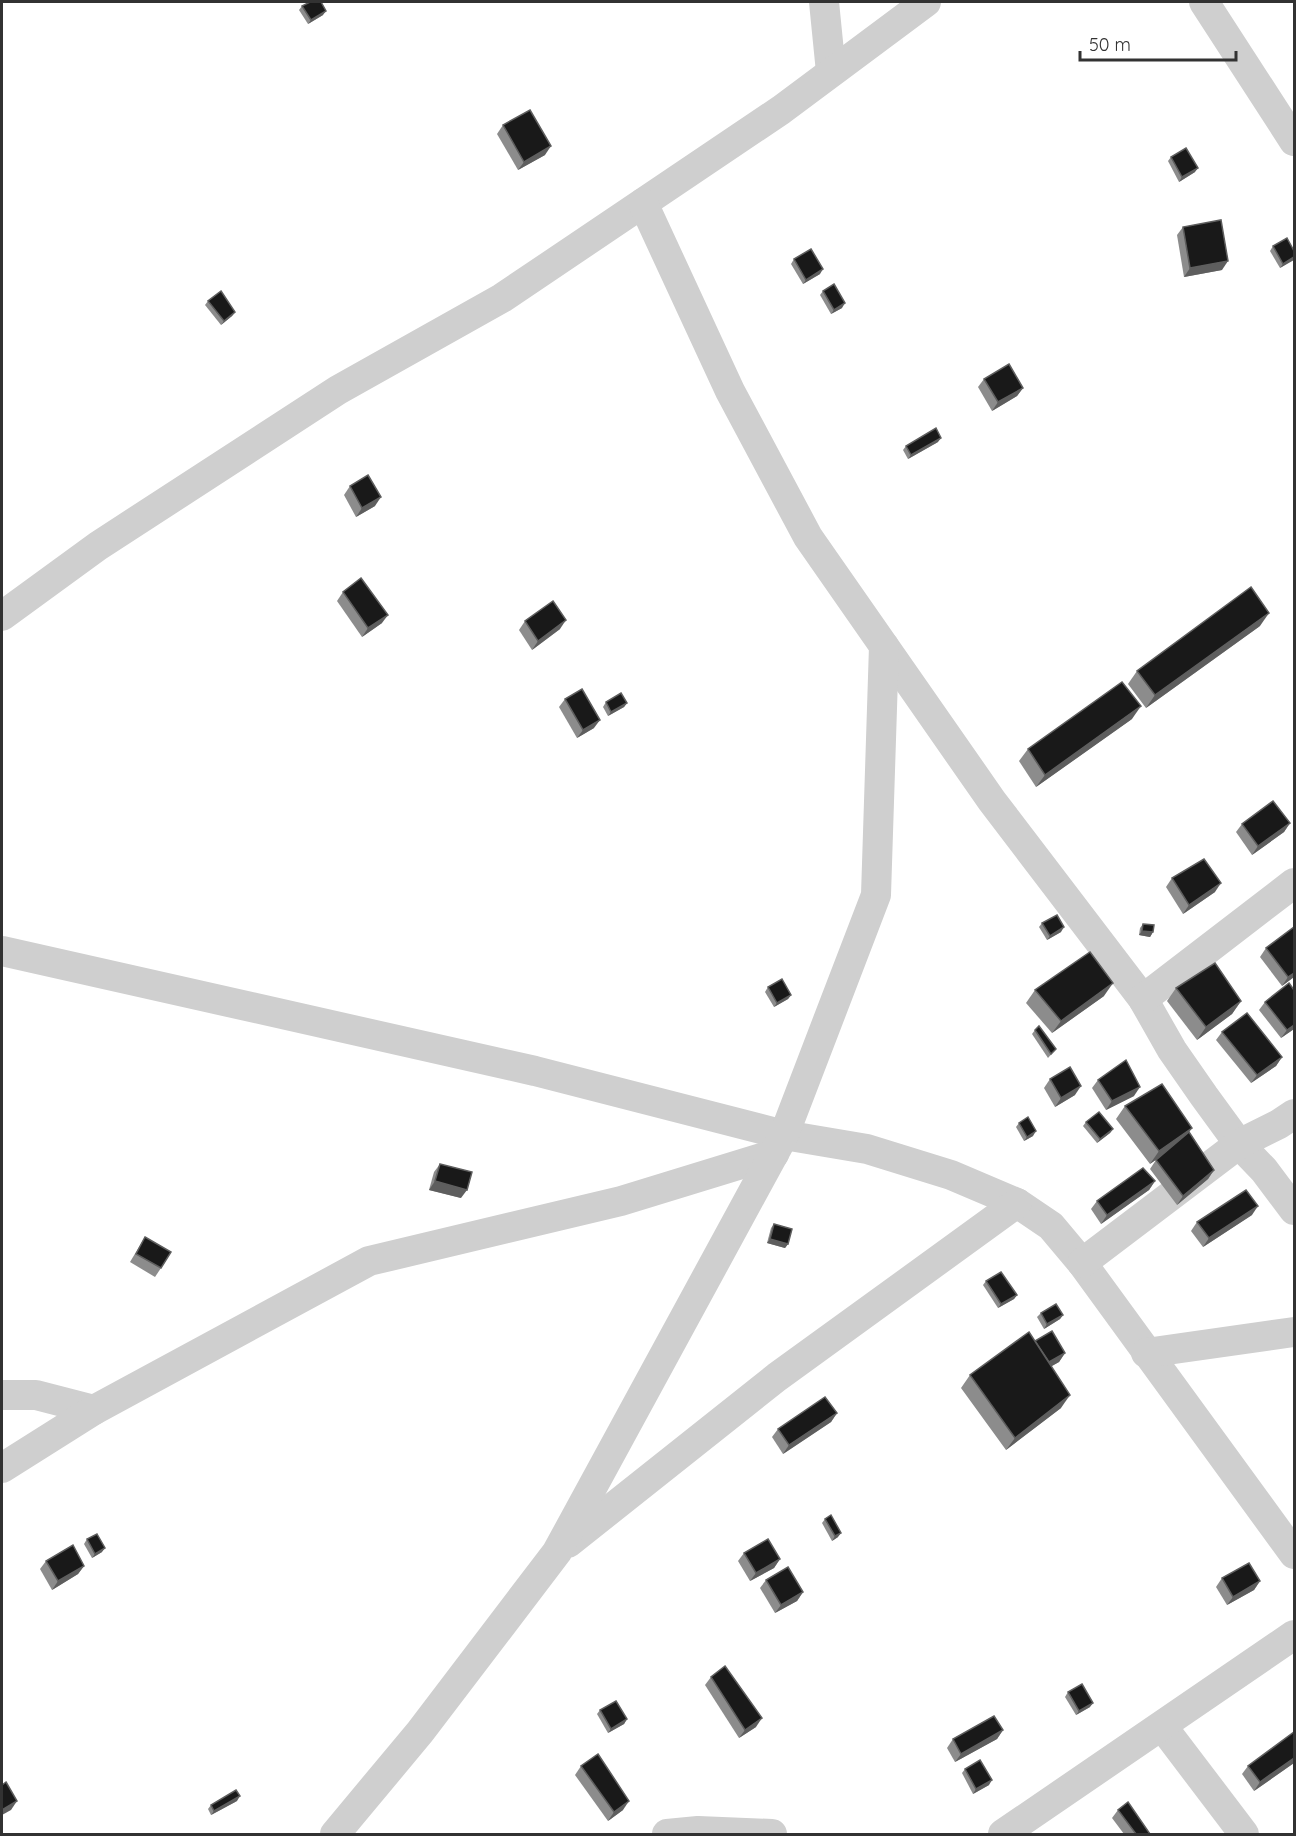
<svg xmlns="http://www.w3.org/2000/svg" width="1296" height="1836" font-family="Quicksand,sans-serif">
	<style>
		.lines { fill: none; stroke-linecap: round; stroke-linejoin: round }
		.minor { stroke: #cfcfcf; stroke-width: 30 }
		.wall { fill: #8c8c8c }
		.shaded-wall { fill: #5e5e5e }
		.building { fill: #191919; stroke: #5e5e5e; stroke-width: 1.5 }
	</style>
	<rect width="100%" height="100%" fill="#fff"/>
	<g class="lines">
		<!-- minor -->
		<g class="minor">
			<path d="M824 2 831 72"/>
			<path d="M1204 2 1294 141"/>
			<path d="M2 616 98 546 338 390 502 298 781 110 926 2"/>
			<path d="M884 646 992 801 1143 999 1172 1050 1204 1096 1239 1144 1264 1170 1294 1210"/>
			<path d="M2 951 535 1071 784 1135 867 1149 951 1175 1017 1203 1051 1226 1082 1263 1294 1554"/>
			<path d="M1143 999 1294 883"/>
			<path d="M1082 1263 1239 1144 1279 1124 1294 1114"/>
			<path d="M1146 1353 1294 1332"/>
			<path d="M2 1395H36L94 1410"/>
			<path d="M2 1468 94 1410 369 1261 621 1201 774 1154"/>
			<path d="M568 1543 777 1377 1017 1203"/>
			<path d="M1162 1726 1244 1834"/>
			<path d="M335 1834 420 1732 557 1552 784 1135 876 895 884 646 808 537 730 391 643 203"/>
			<path d="M667 1834 698 1831 772 1834"/>
			<path d="M1003 1834 1294 1635"/>
		</g>
	</g>
	<!-- wall -->
	<g class="wall">
		<path d="M302 6 323 15 308 24 299 10Z"/>
		<path d="M503 125 545 155 518 170 497 134Z"/>
		<path d="M1171 157 1195 172 1179 182 1168 161Z"/>
		<path d="M1183 227 1222 270 1184 277 1177 235Z"/>
		<path d="M1273 246 1294 251V259L1280 268 1270 251Z"/>
		<path d="M794 259 820 274 803 284 791 264Z"/>
		<path d="M823 291 842 308 831 314 820 295Z"/>
		<path d="M208 301 235 312 232 316 221 325 205 305Z"/>
		<path d="M984 379 1023 388 1017 396 992 411 978 387Z"/>
		<path d="M938 442 908 459 903 450 906 446Z"/>
		<path d="M350 486 375 506 356 517 344 495Z"/>
		<path d="M343 592 382 623 362 637 337 601Z"/>
		<path d="M525 621 560 629 532 650 519 630Z"/>
		<path d="M1260 626 1146 708 1128 684 1137 671Z"/>
		<path d="M565 699 594 728 577 738 559 707Z"/>
		<path d="M606 702 627 703 624 707 608 716 603 707Z"/>
		<path d="M1132 719 1036 787 1019 761 1028 749Z"/>
		<path d="M1290 823 1284 832 1252 855 1236 832 1242 824Z"/>
		<path d="M1172 878 1215 892 1183 914 1166 887Z"/>
		<path d="M1042 923 1061 932 1047 940 1039 927Z"/>
		<path d="M1143 924 1153 932 1150 937 1139 935 1140 928Z"/>
		<path d="M1294 927V977L1282 986 1260 957 1266 948Z"/>
		<path d="M768 987 791 995 788 999 774 1007 765 992Z"/>
		<path d="M1176 988 1241 1001 1232 1014 1197 1040 1167 1001Z"/>
		<path d="M1035 990 1104 996 1052 1033 1026 1003Z"/>
		<path d="M1294 990V1029L1281 1038 1259 1010 1265 1002Z"/>
		<path d="M1035 1030 1056 1049 1048 1058 1032 1034Z"/>
		<path d="M1222 1032 1282 1057 1276 1066 1251 1083 1216 1040Z"/>
		<path d="M1050 1079 1075 1095 1055 1107 1044 1088Z"/>
		<path d="M1098 1080 1134 1096 1106 1110 1092 1088Z"/>
		<path d="M1125 1106 1192 1128 1189 1132 1214 1170 1208 1179 1177 1205 1150 1169 1156 1160 1161 1156 1150 1164 1116 1119Z"/>
		<path d="M1086 1122 1113 1129 1110 1133 1097 1143 1083 1126Z"/>
		<path d="M1019 1123 1033 1136 1024 1141 1016 1127Z"/>
		<path d="M440 1164 461 1198 429 1190 434 1172Z"/>
		<path d="M1155 1181 1149 1190 1101 1224 1091 1209 1097 1201Z"/>
		<path d="M1252 1215 1203 1247 1191 1231 1197 1222Z"/>
		<path d="M774 1224 788 1244 785 1248 767 1243 771 1228Z"/>
		<path d="M145 1237 161 1268 155 1277 130 1262Z"/>
		<path d="M986 1281 1017 1295 1014 1299 998 1308 983 1285Z"/>
		<path d="M1041 1313 1063 1315 1060 1319 1044 1329 1037 1317Z"/>
		<path d="M1035 1341 1065 1353 1059 1362 1051 1366 1061 1408 1006 1450 961 1388 970 1375Z"/>
		<path d="M837 1413 831 1422 783 1454 772 1437 778 1429Z"/>
		<path d="M825 1519 838 1537 832 1541 822 1523Z"/>
		<path d="M87 1539 102 1552 92 1558 84 1544Z"/>
		<path d="M744 1553 780 1559 774 1568 750 1581 738 1561Z"/>
		<path d="M46 1561 84 1566 78 1574 52 1590 40 1569Z"/>
		<path d="M1222 1578 1260 1581 1254 1590 1227 1605 1216 1587Z"/>
		<path d="M766 1580 803 1592 797 1601 775 1613 760 1588Z"/>
		<path d="M711 1677 756 1727 739 1738 705 1685Z"/>
		<path d="M1068 1692 1090 1707 1076 1715 1065 1697Z"/>
		<path d="M600 1710 627 1719 624 1724 608 1733 597 1714Z"/>
		<path d="M1003 1730 997 1739 955 1762 947 1748 953 1739Z"/>
		<path d="M1294 1732V1763L1254 1791 1242 1774 1248 1766Z"/>
		<path d="M581 1766 623 1810 608 1821 575 1775Z"/>
		<path d="M965 1769 989 1785 973 1794 962 1773Z"/>
		<path d="M237 1801 211 1815 208 1809 211 1805Z"/>
		<path d="M1118 1810 1150 1834H1124L1112 1818Z"/>
	</g>
	<!-- shaded-wall -->
	<g class="shaded-wall">
		<path d="M326 11 323 15 308 24 311 20Z"/>
		<path d="M551 146 545 155 518 170 524 162Z"/>
		<path d="M1198 168 1195 172 1179 182 1182 177Z"/>
		<path d="M1294 257V260L1280 268 1283 264Z"/>
		<path d="M1228 261 1222 270 1184 277 1190 268Z"/>
		<path d="M823 269 820 274 803 284 806 280Z"/>
		<path d="M845 303 842 308 831 314 834 310Z"/>
		<path d="M235 312 232 316 221 325 224 321Z"/>
		<path d="M1023 388 1017 396 992 411 998 402Z"/>
		<path d="M941 438 938 442 908 459 911 455Z"/>
		<path d="M381 497 375 506 356 517 362 508Z"/>
		<path d="M1269 613 1260 626 1146 708 1155 695Z"/>
		<path d="M388 615 382 623 362 637 368 628Z"/>
		<path d="M566 620 560 629 532 650 538 641Z"/>
		<path d="M627 703 624 707 608 716 611 712Z"/>
		<path d="M1141 706 1132 719 1036 787 1045 775Z"/>
		<path d="M600 720 594 728 577 738 583 730Z"/>
		<path d="M1290 823 1284 832 1252 855 1258 846Z"/>
		<path d="M1221 883 1215 892 1183 914 1189 905Z"/>
		<path d="M1064 927 1061 932 1047 940 1050 936Z"/>
		<path d="M1142 931 1153 932 1150 937 1139 935Z"/>
		<path d="M1294 973V977L1282 986 1288 977Z"/>
		<path d="M1113 983 1104 996 1052 1033 1061 1021Z"/>
		<path d="M791 995 788 999 774 1007 777 1003Z"/>
		<path d="M1241 1001 1232 1014 1197 1040 1206 1027Z"/>
		<path d="M1294 1025V1029L1281 1038 1287 1030Z"/>
		<path d="M1282 1057 1276 1066 1251 1083 1257 1075Z"/>
		<path d="M1081 1086 1075 1095 1055 1107 1061 1098Z"/>
		<path d="M1140 1087 1134 1096 1106 1110 1112 1101Z"/>
		<path d="M1192 1128 1183 1140 1150 1164 1159 1151Z"/>
		<path d="M1113 1129 1110 1133 1097 1143 1100 1139Z"/>
		<path d="M1036 1131 1033 1136 1024 1141 1027 1137Z"/>
		<path d="M1214 1170 1208 1179 1177 1205 1183 1196Z"/>
		<path d="M435 1181 467 1190 461 1198 429 1190Z"/>
		<path d="M1155 1181 1149 1190 1101 1224 1107 1215Z"/>
		<path d="M1258 1206 1252 1215 1203 1247 1209 1238Z"/>
		<path d="M770 1239 788 1244 785 1248 767 1243Z"/>
		<path d="M1017 1295 1014 1299 998 1308 1001 1304Z"/>
		<path d="M1063 1315 1060 1319 1044 1329 1047 1324Z"/>
		<path d="M1065 1353 1059 1362 1040 1373 1046 1364Z"/>
		<path d="M1070 1395 1061 1408 1006 1450 1015 1438Z"/>
		<path d="M837 1413 831 1422 783 1454 789 1445Z"/>
		<path d="M841 1533 838 1537 832 1541 835 1536Z"/>
		<path d="M105 1548 102 1552 92 1558 95 1554Z"/>
		<path d="M780 1559 774 1568 750 1581 756 1573Z"/>
		<path d="M84 1566 78 1574 52 1590 58 1581Z"/>
		<path d="M1260 1581 1254 1590 1227 1605 1233 1597Z"/>
		<path d="M803 1592 797 1601 775 1613 781 1605Z"/>
		<path d="M1093 1703 1090 1707 1076 1715 1079 1711Z"/>
		<path d="M762 1718 756 1727 739 1738 745 1730Z"/>
		<path d="M627 1719 624 1724 608 1733 611 1729Z"/>
		<path d="M1003 1730 997 1739 955 1762 961 1754Z"/>
		<path d="M1294 1758V1763L1254 1791 1260 1782Z"/>
		<path d="M992 1780 989 1785 973 1794 976 1789Z"/>
		<path d="M240 1796 237 1801 211 1815 214 1811Z"/>
		<path d="M17 1801 11 1810 2 1815V1810Z"/>
		<path d="M629 1801 623 1810 608 1821 614 1812Z"/>
	</g>
	<!-- building -->
	<g class="building">
		<path d="M310 2H321L326 11 311 20 302 6Z"/>
		<path d="M530 110 551 146 524 162 503 125Z"/>
		<path d="M1186 148 1198 168 1182 177 1171 157Z"/>
		<path d="M1221 220 1228 261 1190 268 1183 227Z"/>
		<path d="M1287 238 1294 251V257L1283 264 1273 246Z"/>
		<path d="M811 249 823 269 806 280 794 259Z"/>
		<path d="M834 284 845 303 834 310 823 291Z"/>
		<path d="M221 291 235 312 224 321 208 301Z"/>
		<path d="M1009 364 1023 388 998 402 984 379Z"/>
		<path d="M936 428 941 438 911 455 906 446Z"/>
		<path d="M368 475 381 497 362 508 350 486Z"/>
		<path d="M361 578 388 615 368 628 343 592Z"/>
		<path d="M1251 587 1269 613 1155 695 1137 671Z"/>
		<path d="M553 601 566 620 538 641 525 621Z"/>
		<path d="M1122 682 1141 706 1045 775 1028 749Z"/>
		<path d="M582 689 600 720 583 730 565 699Z"/>
		<path d="M621 693 627 703 611 712 606 702Z"/>
		<path d="M1273 801 1290 823 1258 846 1242 824Z"/>
		<path d="M1204 859 1221 883 1189 905 1172 878Z"/>
		<path d="M1057 915 1064 927 1050 936 1042 923Z"/>
		<path d="M1143 924 1154 925 1153 932 1142 931Z"/>
		<path d="M1294 927V973L1288 977 1266 948Z"/>
		<path d="M1090 952 1113 983 1061 1021 1035 990Z"/>
		<path d="M1215 963 1241 1001 1206 1027 1176 988Z"/>
		<path d="M782 979 791 995 777 1003 768 987Z"/>
		<path d="M1289 983 1294 990V1025L1287 1030 1265 1002Z"/>
		<path d="M1247 1013 1282 1057 1257 1075 1222 1032Z"/>
		<path d="M1039 1026 1056 1049 1051 1054 1035 1030Z"/>
		<path d="M1126 1060 1140 1087 1112 1101 1098 1080Z"/>
		<path d="M1070 1067 1081 1086 1061 1098 1050 1079Z"/>
		<path d="M1162 1084 1192 1128 1159 1151 1125 1106Z"/>
		<path d="M1099 1112 1113 1129 1100 1139 1086 1122Z"/>
		<path d="M1028 1117 1036 1131 1027 1137 1019 1123Z"/>
		<path d="M1189 1132 1214 1170 1183 1196 1156 1160Z"/>
		<path d="M440 1164 472 1172 467 1190 435 1181Z"/>
		<path d="M1143 1168 1155 1181 1107 1215 1097 1201Z"/>
		<path d="M1246 1190 1258 1206 1209 1238 1197 1222Z"/>
		<path d="M774 1224 792 1229 788 1244 770 1239Z"/>
		<path d="M145 1237 171 1252 161 1268 136 1254Z"/>
		<path d="M1001 1272 1017 1295 1001 1304 986 1281Z"/>
		<path d="M1056 1304 1063 1315 1047 1324 1041 1313Z"/>
		<path d="M1052 1331 1065 1353 1049 1362 1035 1341Z"/>
		<path d="M1029 1332 1070 1395 1015 1438 970 1375Z"/>
		<path d="M825 1397 837 1413 789 1445 778 1429Z"/>
		<path d="M831 1515 841 1533 835 1536 825 1519Z"/>
		<path d="M97 1534 105 1548 95 1554 87 1539Z"/>
		<path d="M768 1539 780 1559 756 1573 744 1553Z"/>
		<path d="M73 1545 84 1566 58 1581 46 1561Z"/>
		<path d="M1249 1563 1260 1581 1233 1597 1222 1578Z"/>
		<path d="M788 1567 803 1592 781 1605 766 1580Z"/>
		<path d="M725 1666 762 1718 745 1730 711 1677Z"/>
		<path d="M1082 1684 1093 1703 1079 1711 1068 1692Z"/>
		<path d="M616 1701 627 1719 611 1729 600 1710Z"/>
		<path d="M994 1716 1003 1730 961 1754 953 1739Z"/>
		<path d="M1294 1732V1758L1260 1782 1248 1766Z"/>
		<path d="M598 1754 629 1801 614 1812 581 1766Z"/>
		<path d="M980 1760 992 1780 976 1789 965 1769Z"/>
		<path d="M6 1782 17 1801 2 1810V1785Z"/>
		<path d="M236 1790 240 1796 214 1811 211 1805Z"/>
		<path d="M1128 1802 1150 1834H1136L1118 1810Z"/>
	</g>
	<!-- border -->
	<rect width="1296" height="1836" fill="none" stroke="#323232" stroke-width="6"/>
	<!-- scale -->
	<path d="M1080 51v9h156v-9" fill="none" stroke="#323232" stroke-width="3"/>
	<text x="1089" y="51" font-size="18" fill="#323232" stroke="#ffffff" stroke-width="4.5" paint-order="stroke">50 m</text>
</svg>
